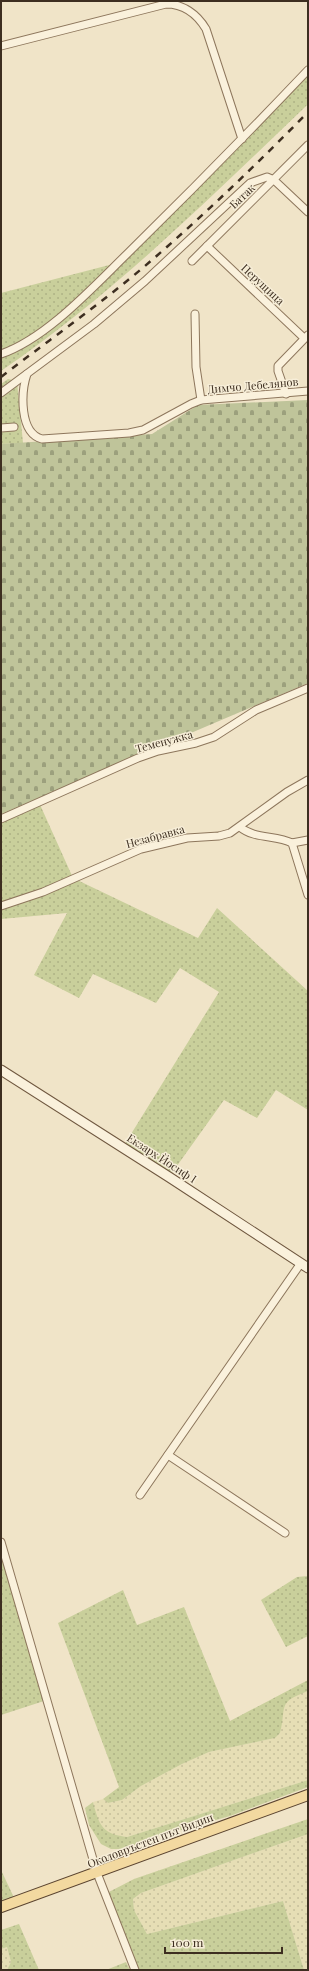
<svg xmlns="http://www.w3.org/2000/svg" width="309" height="1971" font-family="'Playfair Display',serif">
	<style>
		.farmland { fill: url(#farmland-dots) }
		.grass { fill: url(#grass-dots) }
		.cemetery { fill: url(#cemetery-stones) }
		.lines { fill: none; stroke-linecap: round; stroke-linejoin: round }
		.street-casing { stroke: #8d765c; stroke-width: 9 }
		.secondary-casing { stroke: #6f573f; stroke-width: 11 }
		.primary-casing { stroke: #5b4430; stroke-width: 12 }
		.street { stroke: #faf1dc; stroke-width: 7 }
		.secondary { stroke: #faf1dc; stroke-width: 9 }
		.primary { stroke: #f3d9a0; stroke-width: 10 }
		.rail { stroke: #3d2e20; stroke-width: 2.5; stroke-dasharray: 7 7; stroke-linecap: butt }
		.labels { text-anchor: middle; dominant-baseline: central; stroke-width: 3; stroke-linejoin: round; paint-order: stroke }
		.street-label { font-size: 11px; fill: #3d2e20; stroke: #f7eed8 }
	</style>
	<defs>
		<pattern id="farmland-dots" width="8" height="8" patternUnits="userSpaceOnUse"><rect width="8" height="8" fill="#e6deb5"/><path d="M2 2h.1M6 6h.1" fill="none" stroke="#c6bf9b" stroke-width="1.8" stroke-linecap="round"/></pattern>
		<pattern id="grass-dots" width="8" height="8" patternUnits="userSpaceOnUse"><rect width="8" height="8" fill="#c9cf9b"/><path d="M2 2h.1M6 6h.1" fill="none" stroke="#aeb285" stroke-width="1.8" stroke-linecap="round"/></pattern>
		<pattern id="cemetery-stones" width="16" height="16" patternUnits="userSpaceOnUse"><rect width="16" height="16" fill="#bfc49a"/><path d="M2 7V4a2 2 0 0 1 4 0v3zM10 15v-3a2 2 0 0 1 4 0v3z" fill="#9ca07d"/></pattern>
	</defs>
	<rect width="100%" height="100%" fill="#f0e4c8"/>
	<!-- farmland -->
	<g class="farmland">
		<path d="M308 1691V1780L127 1837 113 1835 104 1831 97 1820 93 1802 103 1799 108 1803 122 1800 141 1786 182 1764 209 1752 275 1738 280 1733 282 1711 285 1703 291 1697Z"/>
		<path d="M308 1834V1970H304L283 1901 147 1934 134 1910 133 1899 141 1893Z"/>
		<path d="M7 1947 11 1962 7 1970H1V1949Z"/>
	</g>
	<!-- grass -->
	<g class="grass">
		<path d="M308 70V104L303 109C207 201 112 295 1 371V293L117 263Z"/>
		<path d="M8 379 17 381 23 443 1 444V384Z"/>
		<path d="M37 798 73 878 198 938 217 908 308 991V1110L276 1090 257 1118 224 1100 169 1177 123 1147 219 992 180 968 156 1003 93 974 79 998 34 975 67 913 1 919V814Z"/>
		<path d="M1 1542 47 1700 1 1715Z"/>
		<path d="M308 1576V1636L286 1647 261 1600 297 1577Z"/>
		<path d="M123 1590 137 1625 184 1607 230 1721 308 1680V1691C276 1703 287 1706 280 1733L275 1738 209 1752 182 1764 141 1786 122 1800 108 1803 103 1799 119 1787 58 1623Z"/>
		<path d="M308 1780V1787L230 1816 153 1838 124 1849H111L101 1844 89 1825 85 1808 93 1802C99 1825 102 1834 127 1837Z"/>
		<path d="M308 1819V1834L141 1893 133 1899 134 1910 147 1934 283 1901 304 1970H135L105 1894 134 1879Z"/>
		<path d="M1 1870 16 1902 1 1907Z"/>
		<path d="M19 1924 39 1970H7L11 1962 7 1947 1 1949V1930Z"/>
		<path d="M126 1962 130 1970H105H106Z"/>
	</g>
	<!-- cemetery -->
	<path class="cemetery" d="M308 400V683L1 814V444L152 434 198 405Z"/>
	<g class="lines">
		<defs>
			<g id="street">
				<path d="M1 46 166 4C183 4 197 14 206 29L242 139"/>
				<path d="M207 246 304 338"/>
				<path d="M192 261 308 145"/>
				<path d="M195 314 196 367 201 400"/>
				<path d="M1 354C47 338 93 287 128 253 189 193 249 132 308 70"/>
				<path d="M27 374C21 392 19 433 42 439L129 433 143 430 191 404 201 400 308 391"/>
				<path d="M1 393 94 324 145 281 250 183 267 177 274 180 308 212"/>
				<path d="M286 394 278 371V366L308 335"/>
				<path d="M1 428 14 427"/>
				<path d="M1 819 138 758 158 751 196 743 214 737 256 710 308 688"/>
				<path d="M240 827C254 839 276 835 292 843L308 895"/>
				<path d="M292 843 308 840"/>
				<path d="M1 906 43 892 141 849 187 838 219 836 230 833 287 792 308 780"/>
				<path d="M168 1455 285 1533"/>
				<path d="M140 1495 301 1263"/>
				<path d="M1 1542 97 1873 135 1970"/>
			</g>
			<path id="secondary" d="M1 1070 169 1177 308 1268"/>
			<path id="primary" d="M1 1907 308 1795"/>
		</defs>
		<!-- street casing -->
		<use href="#street" class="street-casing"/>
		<!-- secondary casing -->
		<use href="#secondary" class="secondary-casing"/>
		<!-- primary casing -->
		<use href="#primary" class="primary-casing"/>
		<!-- street -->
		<use href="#street" class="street"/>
		<!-- secondary -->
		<use href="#secondary" class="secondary"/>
		<!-- primary -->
		<use href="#primary" class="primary"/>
		<!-- rail -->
		<path class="rail" d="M1 377C49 340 99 305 145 266 202 217 256 165 308 112"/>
	</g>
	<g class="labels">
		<!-- street labels -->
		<g class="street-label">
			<text transform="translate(242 196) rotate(-44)">Батак</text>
			<text transform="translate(263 284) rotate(43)">Перущица</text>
			<text transform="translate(253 385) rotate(-5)">Димчо Дебелянов</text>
			<text transform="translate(164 741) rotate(-15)">Теменужка</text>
			<text transform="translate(155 836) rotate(-15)">Незабравка</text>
			<text transform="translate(162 1158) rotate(33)">Екзарх Йосиф I</text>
			<text transform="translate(150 1840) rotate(-21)">Околовръстен път Видин</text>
		</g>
	</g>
	<!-- border -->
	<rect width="309" height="1971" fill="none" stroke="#3d2e20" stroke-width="4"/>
	<!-- scale -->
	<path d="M165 1947v6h117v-6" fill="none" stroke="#3d2e20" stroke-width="2"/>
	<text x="171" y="1947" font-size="12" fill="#3d2e20" stroke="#f7eed8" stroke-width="3" paint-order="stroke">100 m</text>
</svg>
